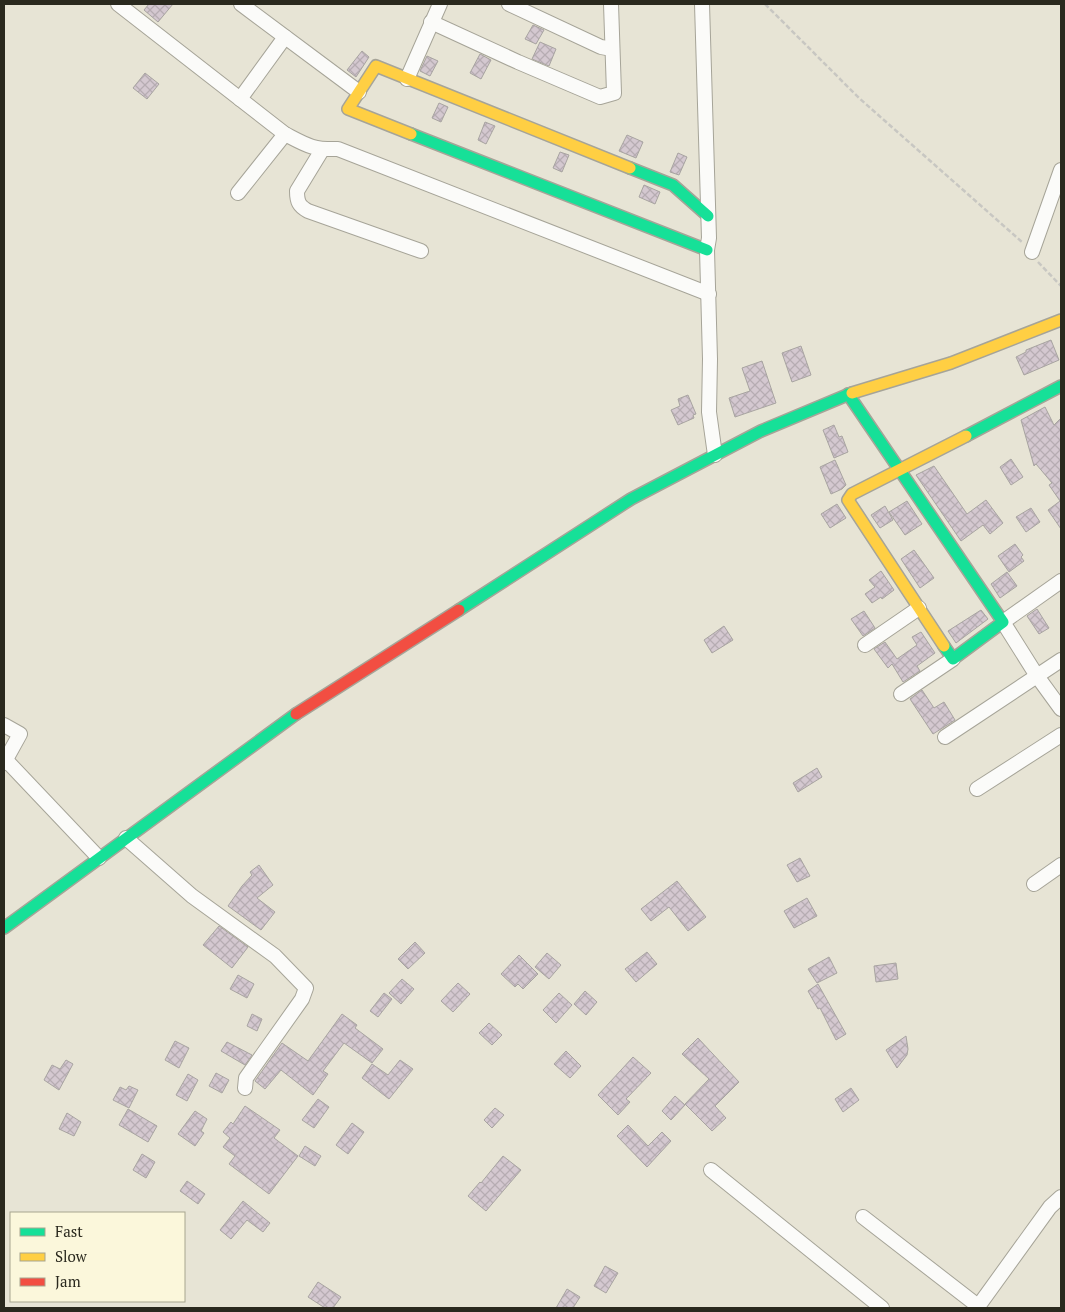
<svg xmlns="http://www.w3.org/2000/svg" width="1065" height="1312" font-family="'PT Serif',serif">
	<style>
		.building { fill: url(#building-cross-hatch); stroke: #a8a4a1 }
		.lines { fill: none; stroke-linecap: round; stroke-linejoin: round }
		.street-casing { stroke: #a6a498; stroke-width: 16 }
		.fast-casing { stroke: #a6a498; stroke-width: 14 }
		.slow-casing { stroke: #a6a498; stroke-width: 14 }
		.jam-casing { stroke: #a6a498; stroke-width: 14 }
		.path { stroke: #c8c7c2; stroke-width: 2.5; stroke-dasharray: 5 2.5; stroke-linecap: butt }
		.street { stroke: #fbfbf9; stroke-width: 14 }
		.fast { stroke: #16e098; stroke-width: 11 }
		.slow { stroke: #ffcf43; stroke-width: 11 }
		.jam { stroke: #f24e42; stroke-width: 11 }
	</style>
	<defs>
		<pattern id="building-cross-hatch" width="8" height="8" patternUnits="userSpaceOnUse" patternTransform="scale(1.25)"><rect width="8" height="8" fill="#d4c8d0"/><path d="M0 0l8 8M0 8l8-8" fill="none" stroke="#b6acb2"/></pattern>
	</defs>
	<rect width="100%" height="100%" fill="#e7e4d5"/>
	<!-- building -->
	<g class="building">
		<path d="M149 4H173L158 22 144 10Z"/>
		<path d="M533 25 544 30 536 44 525 39Z"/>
		<path d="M540 42 556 49 549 66 532 59Z"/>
		<path d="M362 51 369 57 356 77 347 70Z"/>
		<path d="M480 54 491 60 481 79 470 73Z"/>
		<path d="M427 56 438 61 430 76 420 71Z"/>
		<path d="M145 73 159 84 147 99 133 88Z"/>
		<path d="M439 103 448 107 441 122 432 118Z"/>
		<path d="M485 122 495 126 486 144 478 140Z"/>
		<path d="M627 135 643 142 636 158 619 151Z"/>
		<path d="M560 152 569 155 562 172 553 168Z"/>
		<path d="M678 153 687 157 679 175 670 172Z"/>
		<path d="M644 185 660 192 655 204 639 197Z"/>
		<path d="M1051 340 1059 360 1024 375 1016 357 1026 352V350Z"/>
		<path d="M801 346 811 375 792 382 782 353Z"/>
		<path d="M762 361 776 403 735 417 729 398 750 391 742 368Z"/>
		<path d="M688 395 696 414 693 415 694 418 678 425 671 410 680 406 678 399Z"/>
		<path d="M1045 407 1054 425 1061 418V529L1048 510 1060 501 1049 485 1052 483 1036 464 1034 466 1021 420Z"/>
		<path d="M834 425 839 437 842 436 848 452 834 458 823 430Z"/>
		<path d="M1011 459 1023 477 1011 485 1000 467Z"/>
		<path d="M835 460 846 485 842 489 831 494 820 467Z"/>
		<path d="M934 466 967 514 986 500 1003 523 990 534 983 525 961 541 916 475Z"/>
		<path d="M907 501 922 524 905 535 889 512Z"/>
		<path d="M837 504 846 518 830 528 821 514Z"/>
		<path d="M885 506 893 520 880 528 871 515Z"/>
		<path d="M1031 508 1040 522 1026 532 1016 517Z"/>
		<path d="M1015 544 1023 555 1021 557 1024 561 1009 572 998 556Z"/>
		<path d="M914 550 934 578 920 588 901 559Z"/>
		<path d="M881 571 894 590 882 599 881 597 872 603 865 594 875 587 869 580Z"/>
		<path d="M1007 572 1017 586 1000 598 991 584Z"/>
		<path d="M1037 609 1049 628 1039 634 1027 616Z"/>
		<path d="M981 610 988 619 956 643 948 631Z"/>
		<path d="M864 611 875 628 863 636 851 619Z"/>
		<path d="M724 626 733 640 712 653 704 640Z"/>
		<path d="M921 632 935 653 917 666 920 671 903 682 892 664 888 668 874 649 885 642 897 659 917 645 912 637Z"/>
		<path d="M922 690 934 708 944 702 955 720 933 734 910 699Z"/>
		<path d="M817 768 822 777 798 792 793 783Z"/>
		<path d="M800 858 810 876 797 882 787 865Z"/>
		<path d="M259 865 273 885 257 898 275 912 261 930 228 906 242 886 252 875 250 872Z"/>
		<path d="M677 881 706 917 688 931 669 907 651 921 641 909Z"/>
		<path d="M807 898 817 916 794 928 784 911Z"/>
		<path d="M219 926 248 947 232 968 203 945Z"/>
		<path d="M415 942 425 953 408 969 398 959Z"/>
		<path d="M647 952 657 964 636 982 625 969Z"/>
		<path d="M547 953 561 965 549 979 535 967Z"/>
		<path d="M519 955 538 974 523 989 518 984 515 987 501 974Z"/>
		<path d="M829 957 837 973 817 983 808 969Z"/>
		<path d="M896 963 898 979 876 982 874 966Z"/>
		<path d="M238 975 254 984 247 998 230 989Z"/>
		<path d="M402 979 414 989 401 1004 389 993Z"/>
		<path d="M458 983 470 994 453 1012 441 1001Z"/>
		<path d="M818 984 846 1034 836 1040 820 1008 818 1009 808 991Z"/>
		<path d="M585 991 597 1002 586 1015 574 1004Z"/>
		<path d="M384 993 392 999 378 1017 370 1011Z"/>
		<path d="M559 993 572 1005 556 1023 543 1010Z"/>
		<path d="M252 1014 262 1019 257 1031 247 1026Z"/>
		<path d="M342 1014 357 1025 355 1028 383 1049 372 1063 344 1043 323 1071 328 1074 313 1095 281 1070 265 1089 255 1081 282 1043 308 1061Z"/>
		<path d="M489 1023 502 1035 492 1045 479 1033Z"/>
		<path d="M906 1036 908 1049 907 1055 897 1068 886 1050Z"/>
		<path d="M698 1038 739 1082 715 1106 726 1118 712 1131 685 1104 709 1079 682 1054Z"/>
		<path d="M175 1041 189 1048 179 1068 165 1060Z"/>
		<path d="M227 1042 252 1055 245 1065 221 1051Z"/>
		<path d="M566 1051 581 1066 570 1078 554 1064Z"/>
		<path d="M633 1057 651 1073 626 1099 630 1102 618 1115 598 1095Z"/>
		<path d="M66 1060 73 1064 59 1090 44 1080 52 1065 60 1069Z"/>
		<path d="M400 1060 413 1069 389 1099 362 1078 372 1064 388 1075Z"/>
		<path d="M216 1073 229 1080 222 1093 209 1086Z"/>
		<path d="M188 1074 198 1080 187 1101 176 1095Z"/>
		<path d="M129 1086 138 1090 129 1108 113 1100 120 1087 126 1090Z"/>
		<path d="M851 1088 859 1100 843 1112 835 1099Z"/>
		<path d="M675 1096 685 1105 671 1120 662 1111Z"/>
		<path d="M318 1099 329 1107 314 1128 302 1120Z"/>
		<path d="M245 1106 280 1130 274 1138 298 1156 269 1194 229 1164 235 1156 223 1147 230 1138 223 1132 231 1122 233 1124Z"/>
		<path d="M495 1108 504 1115 492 1128 484 1120Z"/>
		<path d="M128 1109 157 1126 148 1142 119 1125Z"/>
		<path d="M195 1111 207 1119 201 1131 204 1133 195 1146 178 1134Z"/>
		<path d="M67 1113 81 1122 74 1136 59 1129Z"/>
		<path d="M352 1123 364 1132 348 1154 336 1145Z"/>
		<path d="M628 1125 648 1146 662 1132 671 1141 647 1167 617 1136Z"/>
		<path d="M305 1146 321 1156 315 1166 299 1156Z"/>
		<path d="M142 1154 155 1162 146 1178 133 1170Z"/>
		<path d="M503 1156 521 1170 486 1211 468 1196 480 1182 481 1183Z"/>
		<path d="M187 1181 205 1194 198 1204 180 1191Z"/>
		<path d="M243 1201 270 1223 263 1232 247 1220 231 1239 220 1230Z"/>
		<path d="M605 1266 618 1273 606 1293 594 1286Z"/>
		<path d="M318 1282 341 1297 333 1308H325L308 1297Z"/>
		<path d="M567 1289 580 1297 573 1308H556Z"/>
	</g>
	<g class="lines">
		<defs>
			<g id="street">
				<path d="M118 4 285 134C306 145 313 150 338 149L709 294"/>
				<path d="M241 4 359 92"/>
				<path d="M509 4 601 47 612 49"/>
				<path d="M702 4 709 238 707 250 710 359 709 412 715 455"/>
				<path d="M431 22 518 62 600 97 614 93 611 4"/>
				<path d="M407 79 440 4"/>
				<path d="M240 99 285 37"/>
				<path d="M322 150 297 191C297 202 299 206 308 211L421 251"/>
				<path d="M238 193 285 134"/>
				<path d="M1032 252 1061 170"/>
				<path d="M1061 581 1003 622 1037 676 1061 709"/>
				<path d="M865 645 919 608"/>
				<path d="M901 694 953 659"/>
				<path d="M4 725 20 734 4 763"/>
				<path d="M945 737 1061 660"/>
				<path d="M6 760 99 858"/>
				<path d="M977 789 1061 735"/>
				<path d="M126 838 192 896 275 956 306 988 302 999 246 1078 245 1088"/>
				<path d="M1034 884 1061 865"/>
				<path d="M711 1170 882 1308"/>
				<path d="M863 1217 978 1306"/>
				<path d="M977 1308 1050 1207 1061 1197"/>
			</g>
			<g id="fast">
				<path d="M411 134 707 250"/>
				<path d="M630 168 673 185 708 216"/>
				<path d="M848 394 1003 622 953 659 944 646"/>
				<path d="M966 436 1061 386"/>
				<path d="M459 610 631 499 761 431 852 393"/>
				<path d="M4 928 296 714"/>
			</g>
			<g id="slow">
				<path d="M411 134 348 109 376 66 630 168"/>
				<path d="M852 393 951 363 1061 320"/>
				<path d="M944 646 848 500 852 494 966 436"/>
			</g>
			<path id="jam" d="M296 714 459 610"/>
		</defs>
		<!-- street casing -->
		<use href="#street" class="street-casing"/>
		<!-- fast casing -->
		<use href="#fast" class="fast-casing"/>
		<!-- slow casing -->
		<use href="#slow" class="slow-casing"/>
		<!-- jam casing -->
		<use href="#jam" class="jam-casing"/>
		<!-- path -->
		<g class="path">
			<path d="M765 4 859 98 1022 242"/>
			<path d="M1038 262 1061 286"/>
		</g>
		<!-- street -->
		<use href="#street" class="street"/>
		<!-- fast -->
		<use href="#fast" class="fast"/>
		<!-- slow -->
		<use href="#slow" class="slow"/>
		<!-- jam -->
		<use href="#jam" class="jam"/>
	</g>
	<!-- border -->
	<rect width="1065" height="1312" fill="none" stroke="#2a291e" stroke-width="10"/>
	<!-- legend -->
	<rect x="10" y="1212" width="175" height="90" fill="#fbf7db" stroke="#a7a58f"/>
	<rect x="20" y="1228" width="25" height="8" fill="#16e098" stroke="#a7a58f"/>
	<text x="55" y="1237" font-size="15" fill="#2a291e">Fast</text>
	<rect x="20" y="1253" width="25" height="8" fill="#ffcf43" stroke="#a7a58f"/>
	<text x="55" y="1262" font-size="15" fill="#2a291e">Slow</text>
	<rect x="20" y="1278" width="25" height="8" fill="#f24e42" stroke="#a7a58f"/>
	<text x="55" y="1287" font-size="15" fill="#2a291e">Jam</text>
</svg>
